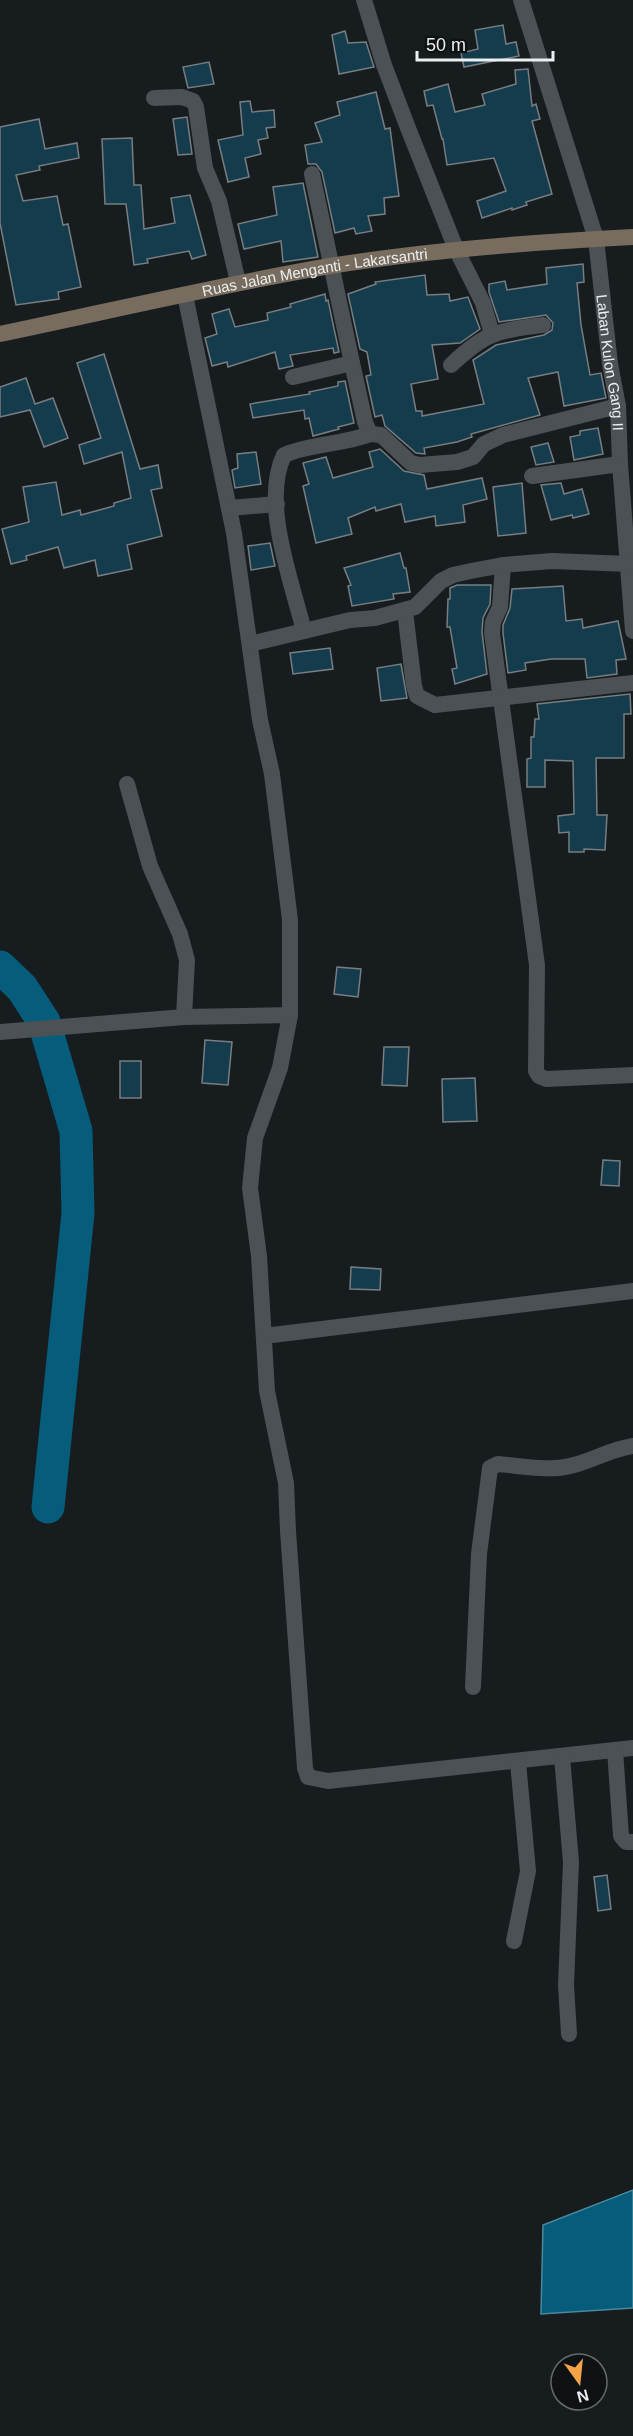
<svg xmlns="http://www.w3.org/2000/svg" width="633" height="2436" font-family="Helvetica,sans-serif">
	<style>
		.water { fill: #055d7b; stroke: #4a899e; stroke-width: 1.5 }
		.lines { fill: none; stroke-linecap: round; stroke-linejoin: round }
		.river { stroke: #055d7b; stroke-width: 33 }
		.building { fill: #153c4d; stroke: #777d80; stroke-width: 1.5 }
		.minor { stroke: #4b5154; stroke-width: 16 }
		.secondary { stroke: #786c5e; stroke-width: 16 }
		.labels { text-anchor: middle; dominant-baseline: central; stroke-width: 6; stroke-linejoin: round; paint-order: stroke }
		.street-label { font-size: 15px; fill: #eceff1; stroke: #0e1215 }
	</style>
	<rect width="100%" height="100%" fill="#171c1e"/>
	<!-- water -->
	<path class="water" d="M633 2190V2308L541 2314 543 2225Z"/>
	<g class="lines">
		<!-- river -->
		<path class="river" d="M0 967 22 988 44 1022 76 1131 78 1213 48 1507"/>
	</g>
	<!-- building -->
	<g class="building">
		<path d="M503 25 506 44 516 42 519 56 464 67 461 53 478 49 475 30Z"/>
		<path d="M345 31 348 43 366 42 374 67 339 74 332 35Z"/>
		<path d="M209 62 214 84 188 88 183 67Z"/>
		<path d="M528 69 532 106 536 104 540 119 532 121 552 194 526 202 527 205 512 210V208L482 218 477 201 506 191 494 158 447 165 443 139H442L433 105 427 106 424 91 448 84 455 112 485 105 482 94 516 84 515 70Z"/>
		<path d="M376 92 385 129 390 128 399 196 384 198 385 214 368 216 372 231 356 234 354 228 335 233 322 172 316 164H308L305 145 322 142 315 123 340 115 337 102Z"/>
		<path d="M250 101 252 112 274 110 275 127 266 128 268 138 258 140 261 154 245 158 249 177 228 182 218 140 243 135 240 102Z"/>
		<path d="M187 117 192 154 178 155 173 119Z"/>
		<path d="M39 119 45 149 77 143 79 158 39 166 40 170 16 175 23 201 57 196 63 225 68 224 81 287 58 292 59 299 16 305 0 223V127Z"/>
		<path d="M132 138 134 185H141L144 229 175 223 171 198 190 195 206 255 192 259 189 251 147 259 148 263 134 265 126 204H105L102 139Z"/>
		<path d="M303 183 318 257 283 262 281 241 244 249 238 224 277 215 273 187Z"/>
		<path d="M583 264 584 282 577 283 581 325 590 375 601 373 606 398 564 406 558 372 528 378 540 415 471 434 472 437 457 442 424 448 425 454 416 453 385 426 382 415 375 417 366 376 371 375 367 352 360 349 348 294 376 284 375 282 425 275 427 295 449 294 450 301 468 297 480 329 460 343 432 345 438 379 411 384 416 411H422V416L484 404 473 360 496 345 544 335 552 330 553 323 546 315 499 322 489 292V284L505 281 507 290 547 284 546 268Z"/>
		<path d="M325 294 326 301 328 300 339 352 334 353 333 348 290 355 293 366 279 369 275 352 228 367 227 362 212 366 205 338 217 334 212 314 229 309 235 327 268 320 267 313 291 307 290 304Z"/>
		<path d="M104 354 140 469 158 465 162 488 151 490 162 536 127 545 132 569 98 576 95 560 64 568 58 547 26 556 27 560 11 564 2 529 29 522 23 487 56 482 62 515 80 510 81 515 114 506V503L131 498 122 452 84 464 79 445 101 438 77 363Z"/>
		<path d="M26 378 35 404 53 398 68 438 44 447 30 410 0 417V387Z"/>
		<path d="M345 381 354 423 338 427 339 429 313 436 309 418 305 419 304 410 253 418 250 404 310 394 309 392 338 386V382Z"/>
		<path d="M598 428 603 454 574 460 570 437 580 435V431Z"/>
		<path d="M548 443 554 462 536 465 531 447Z"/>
		<path d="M380 449 404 471 424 475 427 489 482 478 487 499 463 505 465 522 436 526 435 516 405 522 401 504 376 511 375 507 348 518 352 534 316 543 303 486 309 484 303 463 326 457 333 478 373 467 369 452Z"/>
		<path d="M256 452 261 484 235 488 232 470 238 468 237 454Z"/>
		<path d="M522 483 526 533 498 536 493 487Z"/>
		<path d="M561 483 564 494 582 489 589 514 573 518 572 515 551 520 541 485Z"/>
		<path d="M270 543 275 566 251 570 248 546Z"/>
		<path d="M400 553 404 568H406L410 592 393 594 394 599 352 606 348 586 351 585 344 568Z"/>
		<path d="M457 585H491L490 604 483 618 482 632 487 674 455 684 452 669 457 668 450 627H447L448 599H450V588Z"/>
		<path d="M563 586 566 621 582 619 583 628 618 621 626 659 616 660 617 674 587 678 585 659H551L525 663 526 670 508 673 503 633V625L510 608 512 589Z"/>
		<path d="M330 648 333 669 293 674 290 653Z"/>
		<path d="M401 664 407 698 381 701 377 668Z"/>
		<path d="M630 694 631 714H624V758H596L597 815H607L605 850 584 849V852H569V832L559 833 558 816 574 814 573 761 545 760V787H527V759L531 758V737H534L535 719H539L537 704Z"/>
		<path d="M337 967 361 969 358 997 334 994Z"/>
		<path d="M205 1040 232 1042 228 1085 202 1083Z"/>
		<path d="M384 1047H409L407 1086 382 1085Z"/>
		<rect x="120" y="1061" width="21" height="37"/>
		<path d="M475 1078 477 1121 443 1122 442 1079Z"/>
		<path d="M603 1160 620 1161 619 1186 601 1185Z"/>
		<path d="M351 1267 381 1269 380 1290 350 1289Z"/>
		<path d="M607 1875 611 1909 598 1911 594 1877Z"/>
	</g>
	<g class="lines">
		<!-- minor -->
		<g class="minor">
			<path d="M364 0 384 65 408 128 456 249 483 303 492 334"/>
			<path id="s1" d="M521 0 596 239 610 364 618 406 620 464 633 631"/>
			<path d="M154 98 182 97 193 101 196 107 205 168 219 201 238 282"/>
			<path d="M312 174 352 363 365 422 370 434 381 435 411 463 420 465 457 462 473 457 484 444 503 435 618 406"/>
			<path d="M185 295 234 533 260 720 272 774 290 920V1015L280 1068 255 1138 250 1188 259 1256 267 1391 286 1483 288 1531 305 1768 308 1777 328 1781 633 1748"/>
			<path d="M451 365C486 332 496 331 543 325"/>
			<path d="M293 377 352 363"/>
			<path d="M532 476 620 464"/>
			<path d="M229 508 277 504"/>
			<path d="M503 565 500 607 493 622 492 633 537 965 536 1071 539 1076 546 1079 633 1075"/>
			<path d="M405 611 414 686 417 696 435 705 633 683"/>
			<path d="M304 631C292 582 261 503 284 455 312 443 342 445 370 434"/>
			<path d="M250 644 350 620 375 618 415 607 441 581 453 575 471 571 503 565 552 561 629 564"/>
			<path d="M127 784 150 866 180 934 187 960 184 1017"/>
			<path d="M0 1032 184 1017 290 1015"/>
			<path d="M264 1336 633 1291"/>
			<path d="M473 1687 479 1554 490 1468 498 1464C522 1466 551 1472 574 1465 596 1459 609 1450 633 1446"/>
			<path d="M615 1750 621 1836 626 1842H633"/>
			<path d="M562 1757 571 1862 566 1985 569 2034"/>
			<path d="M514 1941 528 1871 518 1762"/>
		</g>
		<!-- secondary -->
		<path class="secondary" id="s2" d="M0 334C110 311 219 285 330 266 430 250 532 242 633 237"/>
	</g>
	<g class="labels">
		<!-- street labels -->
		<g class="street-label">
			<text stroke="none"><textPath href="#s2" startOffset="321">Ruas Jalan Menganti - Lakarsantri</textPath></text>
			<text stroke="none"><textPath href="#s1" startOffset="375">Laban Kulon Gang II</textPath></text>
		</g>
	</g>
	<!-- north arrow -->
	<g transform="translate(579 2382) rotate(165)"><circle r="28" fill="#0e1215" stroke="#676a6d" stroke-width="1.5"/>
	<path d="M0-4.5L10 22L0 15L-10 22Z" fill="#f6a247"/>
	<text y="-9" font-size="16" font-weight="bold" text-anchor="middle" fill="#eceff1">N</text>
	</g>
	<!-- scale -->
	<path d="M417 51v9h136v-9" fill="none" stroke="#eceff1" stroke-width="3"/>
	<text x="426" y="51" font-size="18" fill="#eceff1" stroke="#0e1215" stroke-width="4.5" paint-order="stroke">50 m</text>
</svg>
